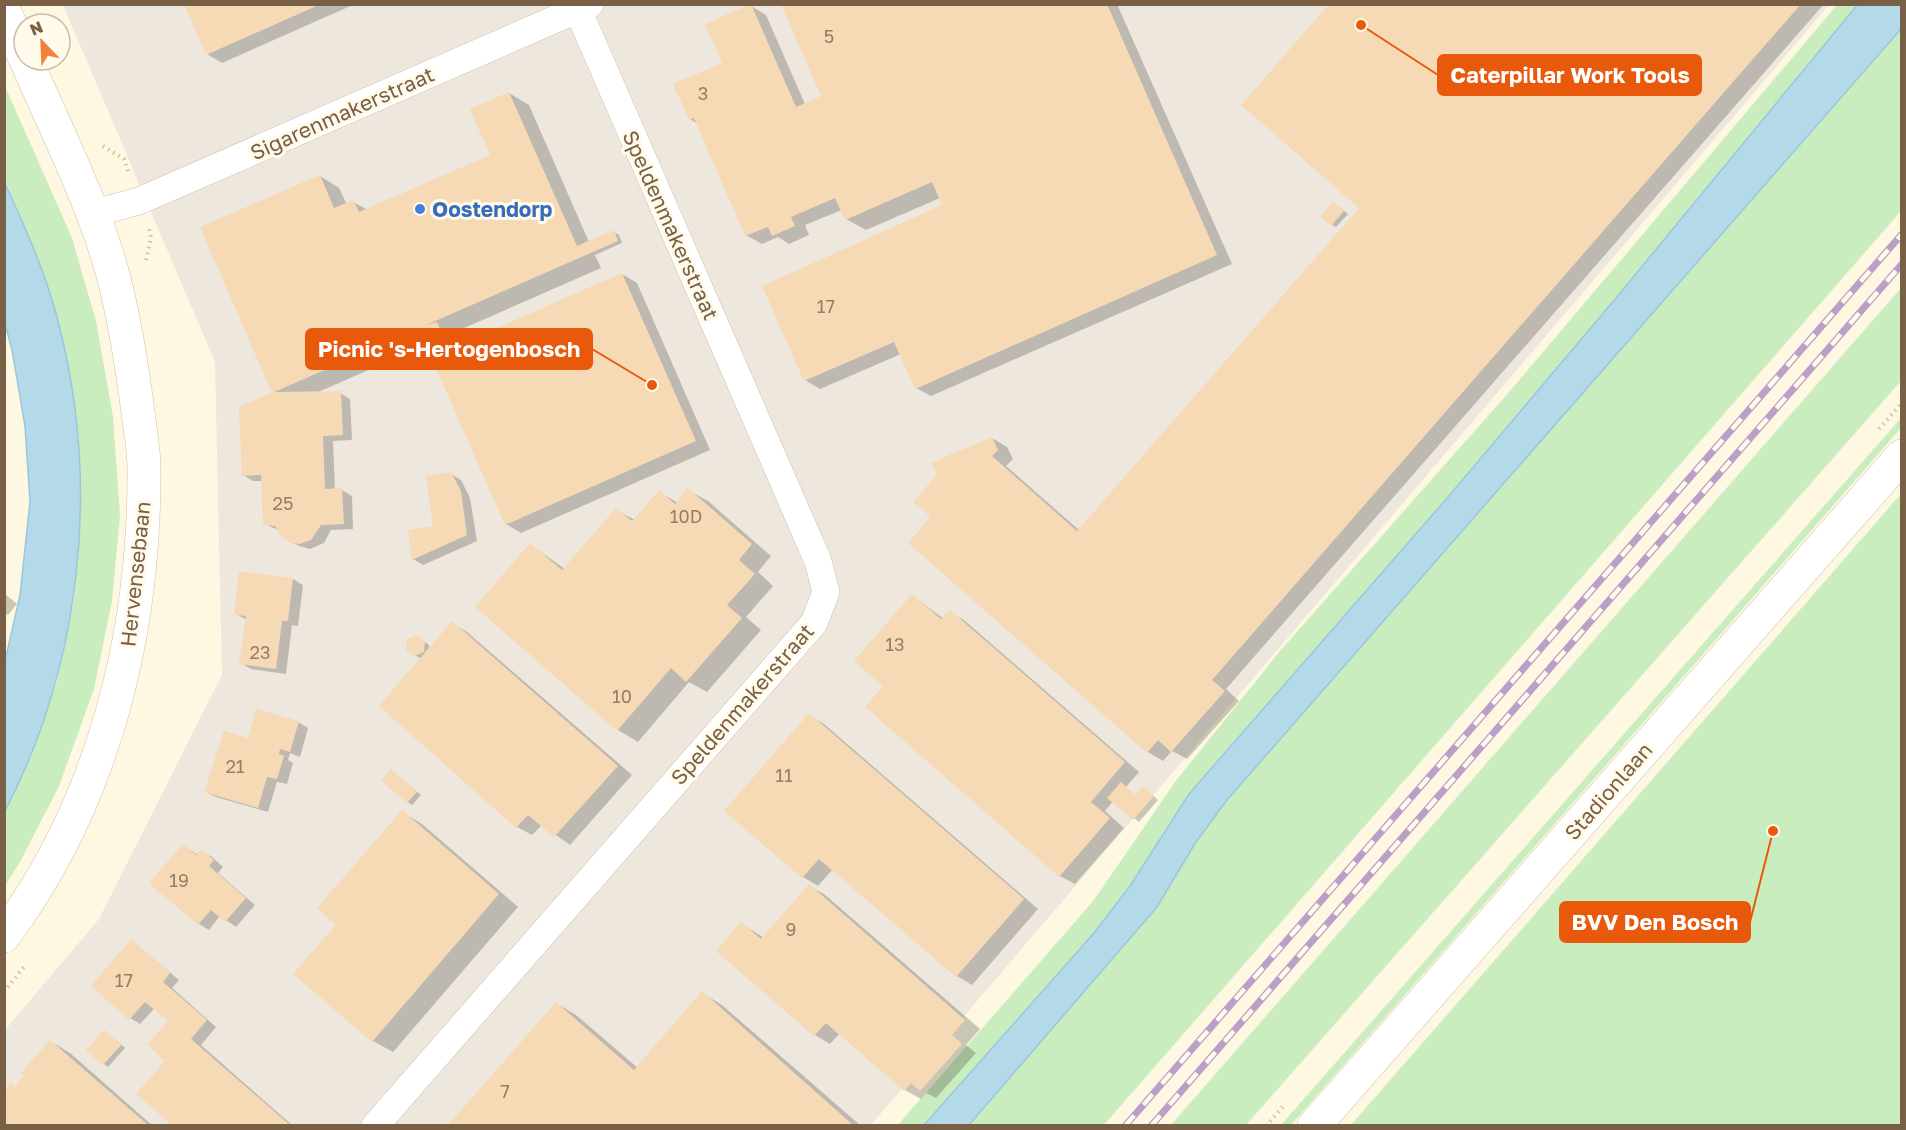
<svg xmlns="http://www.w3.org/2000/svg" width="1906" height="1130" font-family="'Golos Text',sans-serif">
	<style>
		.industrial { fill: #ede7dd }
		.green { fill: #caedbf }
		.water { fill: #b4d9e9; stroke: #99c7dc; stroke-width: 1.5 }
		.shadow { fill: #0003 }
		.building { fill: #f6dab6 }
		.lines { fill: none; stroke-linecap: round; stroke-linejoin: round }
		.street-casing { stroke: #d0c0a7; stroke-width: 28 }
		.secondary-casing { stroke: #d4c1a4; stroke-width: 34 }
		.path { stroke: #dbbd99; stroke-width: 4; stroke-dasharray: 1.5 4.5; stroke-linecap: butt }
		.street { stroke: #fff; stroke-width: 27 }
		.secondary { stroke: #fff; stroke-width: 33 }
		.rail-casing { stroke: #bc9fc8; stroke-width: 7 }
		.rail { stroke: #fffae9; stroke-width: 4.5; stroke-dasharray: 14; stroke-linecap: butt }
		.shop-dot { fill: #3f7fe0; stroke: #fffae9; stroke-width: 2 }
		.labels { text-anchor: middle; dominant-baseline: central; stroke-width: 6; stroke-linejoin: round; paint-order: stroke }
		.number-label { font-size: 18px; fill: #987e62 }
		.street-label { font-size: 21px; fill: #785f46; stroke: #fffae9 }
		.shop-label { font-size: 21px; font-weight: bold; fill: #366cbe; stroke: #fffae9; text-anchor: start }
		.leader { fill: none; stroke: #e8590c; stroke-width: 2 }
		.callout-dot { fill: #e8590c; stroke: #fffae9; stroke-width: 2 }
		.callout { fill: #e8590c; stroke: #e8590c; stroke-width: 2 }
		.callout-label { font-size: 22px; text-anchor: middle; font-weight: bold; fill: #fff }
	</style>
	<rect width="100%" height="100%" fill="#fef7e1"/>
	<!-- industrial -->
	<path class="industrial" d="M63 5H1829L871 1125 5 1126V1030L99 919 222 675 215 362Z"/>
	<!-- green -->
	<g class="green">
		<path d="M1837 5H1858L1616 298 1448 497 1189 794 1130 886 1094 933 924 1125 897 1126 1094 900 1175 782 1280 651 1510 391Z"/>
		<path d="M1901 29V211L1104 1125 969 1126 1068 1009 1227 800Z"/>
		<path d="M4 84 72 238 96 321 113 417 120 515 112 601 94 689 59 786 21 860 5 886V811L23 775 57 682 74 600 80 518 76 425 60 330 36 254 5 180Z"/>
		<path d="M1901 288V381L1246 1125H1171Z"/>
		<path d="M1901 418V428L1291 1125H1281Z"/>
		<path d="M1901 494V1125H1351Z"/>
	</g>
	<!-- water -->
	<g class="water">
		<path d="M1858 4 1901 5V29L1227 800 1196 842 1157 907 969 1125H924L1094 933 1130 886 1189 794 1448 497 1616 298Z"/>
		<path d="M4 181C26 229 48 278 60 329 100 489 81 665 5 811V661L20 595 30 502 25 426 12 350 5 324Z"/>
	</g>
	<!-- shadow -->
	<g class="shadow">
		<path d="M185 4H355L222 63 207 54Z"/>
		<path d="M782 4H1117L1232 264 931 396 916 388 901 354 820 389 805 380 944 206 940 198 866 230 846 219 842 210 805 225 809 235 789 244 778 237 762 244 746 235 698 124 690 119 724 64 751 6 766 15 805 104 823 96Z"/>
		<path d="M1330 4H1824L1226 689 1239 701 1187 759 1172 751 1163 761 1148 752 911 543 992 438 1007 447 1013 459 1006 466 1079 530 1361 208Z"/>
		<path d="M509 93 529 105 589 242 614 232 619 235 622 243 595 255 601 268 446 336 452 349 622 274 637 283 710 450 521 533 506 524 432 356 427 358 422 355 419 348 316 393H340L350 399 352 440 333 441 335 490H342L352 496 353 529 331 530 324 543 310 549 299 546 288 540 281 531 264 524 262 481H253L243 475 275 394 202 228 320 176 339 188 347 205 353 202 368 210 492 155Z"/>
		<path d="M1338 206 1348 214 1336 227 1332 225Z"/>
		<path d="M451 474 461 480 470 498 477 541 423 565 413 559 434 527Z"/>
		<path d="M688 490 708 501 771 556 758 572 773 586 746 617 761 630 707 692 689 682 638 742 618 730 477 607 531 545 565 569 616 510 635 520 659 492 678 503Z"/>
		<path d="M293 579 303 585 298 626 292 625 286 674 251 669 241 663 247 620 236 614Z"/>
		<path d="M4 593 17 604 8 615 4 613Z"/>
		<path d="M913 596 944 619 950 612 965 621 1139 772 1126 787 1136 796 1147 790 1158 800 1139 822 1113 801 1105 811 1124 828 1075 884 1060 876 886 686Z"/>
		<path d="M452 623 467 632 632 775 570 845 542 825 532 835 517 827 421 659 415 655 422 640 429 645V650Z"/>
		<path d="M809 715 824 724 1038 909 972 985 957 976 833 869 818 886 803 877 726 811Z"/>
		<path d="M298 722 308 728 300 757 290 753 288 760 293 763 287 784 277 782 268 812 216 797 206 792 249 739Z"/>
		<path d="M392 771 421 795 412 805 408 802Z"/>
		<path d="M402 812 422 824 518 907 393 1052 373 1041 296 974 339 925Z"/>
		<path d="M184 846 198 855 201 851 212 857 223 867 218 873 255 905 236 927 220 916 209 930 199 924Z"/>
		<path d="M809 886 824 894 980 1029 966 1045 976 1053 936 1098 926 1093 921 1099 905 1090 840 1033 830 1044 815 1035 718 951 742 924 764 938Z"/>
		<path d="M132 941 179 980 172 988 216 1027 201 1045 293 1126H174L138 1094 167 1061 176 1027 155 1008 140 1024 130 1018Z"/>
		<path d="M702 993 722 1005 861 1126H450L556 1003 576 1015 638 1068Z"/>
		<path d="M105 1031 125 1048 108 1067 104 1064Z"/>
		<path d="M50 1041 70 1053 153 1126H4V1093L16 1088Z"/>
	</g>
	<!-- building -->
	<g class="building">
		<path d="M184 4H321L206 55Z"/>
		<path d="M751 4 796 107 821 96 781 4H1107L1217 255 915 389 894 342 804 381 762 286 942 205 932 182 845 220 835 198 791 217 795 226 772 236 768 227 745 236 694 118 689 120 673 84 722 63 705 24Z"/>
		<path d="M1329 4H1801L1212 680 1225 691 1171 752 1158 740 1147 753 908 543 931 517 913 502 937 475 931 463 992 437 998 450 992 456 1077 531 1359 208 1241 105Z"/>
		<path d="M509 92 577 246 614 230 618 241 424 326 437 322 448 345 421 357 411 332 272 393 200 227 320 175 334 208 353 200 359 212 490 155 470 109Z"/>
		<path d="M1333 202 1344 211 1331 226 1320 217Z"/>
		<path d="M622 273 696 441 505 525 431 357Z"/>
		<path d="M341 391 343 435 323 436 325 489 342 488 344 524 321 525 311 540 299 544 289 542 280 536 275 526 263 525 261 475 242 476 239 407 272 392Z"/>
		<path d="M451 472 461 491 467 535 412 560 408 530 433 526 426 476Z"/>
		<path d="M688 488 752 544 739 560 755 574 727 605 742 618 686 682 671 668 617 731 475 607 530 543 562 570 616 508 632 521 659 490 675 504Z"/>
		<path d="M239 571 293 578 288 621H282L276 669 239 664 246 616 234 615Z"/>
		<path d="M912 594 941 619 950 610 1125 762 1091 802 1110 818 1059 877 865 707 883 686 854 661Z"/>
		<path d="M452 621 618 766 554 837 528 815 516 828 379 706Z"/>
		<path d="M417 635 425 641 424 652 414 656 406 650 407 639Z"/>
		<path d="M256 709 299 721 290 752 280 749 279 754 284 756 277 779 267 777 258 808 204 792 224 731 248 738Z"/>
		<path d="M809 713 1024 899 956 977 819 859 802 878 724 811Z"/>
		<path d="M391 769 417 792 407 803 381 781Z"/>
		<path d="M1121 782 1135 795 1143 786 1154 796 1133 820 1107 798Z"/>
		<path d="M402 810 499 894 372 1042 293 974 336 925 317 908Z"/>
		<path d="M183 844 196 855 201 849 214 860 209 866 246 898 225 922 211 910 198 925 163 895 157 892 158 891 149 883Z"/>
		<path d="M809 884 965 1020 952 1035 962 1044 920 1091 911 1083 904 1091 826 1023 814 1036 716 951 741 922 761 939Z"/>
		<path d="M131 939 170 973 163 982 207 1020 191 1039 290 1125H172L136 1094 165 1061 147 1045 168 1021 145 1002 129 1020 91 986Z"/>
		<path d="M702 991 853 1125H448L556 1002 634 1070Z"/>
		<path d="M104 1030 122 1044 103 1065 86 1050Z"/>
		<path d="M50 1040 148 1125H4V1091L11 1083 15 1087 24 1076 21 1073Z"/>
	</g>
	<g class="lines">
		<defs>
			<g id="street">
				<path d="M91 214 139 201 590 4"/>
				<path d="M375 1126 814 623 826 592 818 561 578 10"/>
			</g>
			<g id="secondary">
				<path d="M4 10 24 56"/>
				<path d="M4 936C104 801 145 634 144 468 144 449 140 430 138 412 132 366 125 320 113 275 94 204 55 128 26 60"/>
				<path d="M1314 1126 1902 456"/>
			</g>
		</defs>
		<!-- street casing -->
		<use href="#street" class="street-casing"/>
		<!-- secondary casing -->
		<use href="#secondary" class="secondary-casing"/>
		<!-- path -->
		<g class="path">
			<path d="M103 146 124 159 128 171"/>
			<path d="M146 260 151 237 149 229"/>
			<path d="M1879 429 1902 403"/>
			<path d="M4 992 26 964"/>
			<path d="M1266 1126 1285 1104"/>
		</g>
		<!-- street -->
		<use href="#street" class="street"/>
		<!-- secondary -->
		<use href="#secondary" class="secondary"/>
		<defs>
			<g id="rail">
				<path d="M1125 1126 1902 234"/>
				<path d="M1151 1126 1902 264"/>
			</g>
		</defs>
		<!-- rail casing -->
		<use href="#rail" class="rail-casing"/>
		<!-- rail -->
		<use href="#rail" class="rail"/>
	</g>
	<!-- markers -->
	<circle class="shop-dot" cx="420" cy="209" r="6"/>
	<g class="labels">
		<!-- number labels -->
		<g class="number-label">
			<text x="829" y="36">5</text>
			<text x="703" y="93">3</text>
			<text x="826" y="306">17</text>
			<text x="283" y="503">25</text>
			<text x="686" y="516">10D</text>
			<text x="895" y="644">13</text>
			<text x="260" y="652">23</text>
			<text x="622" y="696">10</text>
			<text x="235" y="766">21</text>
			<text x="784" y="775">11</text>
			<text x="179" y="880">19</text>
			<text x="791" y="929">9</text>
			<text x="124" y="980">17</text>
			<text x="505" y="1091">7</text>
		</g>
		<!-- street labels -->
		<g class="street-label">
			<text transform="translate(342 113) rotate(-24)">Sigarenmakerstraat</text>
			<text transform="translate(671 225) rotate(66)">Speldenmakerstraat</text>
			<text transform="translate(135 574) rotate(-84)">Hervensebaan</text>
			<text transform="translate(742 704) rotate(-49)">Speldenmakerstraat</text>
			<text transform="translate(1608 791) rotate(-49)">Stadionlaan</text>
		</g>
		<!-- shop labels -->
		<g class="shop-label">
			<text x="432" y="209">Oostendorp</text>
		</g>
	</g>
	<!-- callouts -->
	<path class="leader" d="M1361 25L1438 75M652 385L592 349M1773 831L1750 922"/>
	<g class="callout-dot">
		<circle cx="1361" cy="25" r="6"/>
		<circle cx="652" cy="385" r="6"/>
		<circle cx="1773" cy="831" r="6"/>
	</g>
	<g class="callout">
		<rect x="1438" y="55" width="263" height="40" rx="6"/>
		<rect x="306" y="329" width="286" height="40" rx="6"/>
		<rect x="1560" y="902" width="190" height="40" rx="6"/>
	</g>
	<g class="callout-label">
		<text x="1570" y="83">Caterpillar Work Tools</text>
		<text x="449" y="357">Picnic 's-Hertogenbosch</text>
		<text x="1655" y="930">BVV Den Bosch</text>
	</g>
	<!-- border -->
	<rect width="1906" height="1130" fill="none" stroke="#785f46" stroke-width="12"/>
	<!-- north arrow -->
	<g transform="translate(42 42) rotate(337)"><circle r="28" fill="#fffae9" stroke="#c9bca8" stroke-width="1.5"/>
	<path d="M0-4.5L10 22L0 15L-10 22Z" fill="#f3813b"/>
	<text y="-9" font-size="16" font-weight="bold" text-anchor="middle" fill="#785f46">N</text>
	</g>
</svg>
